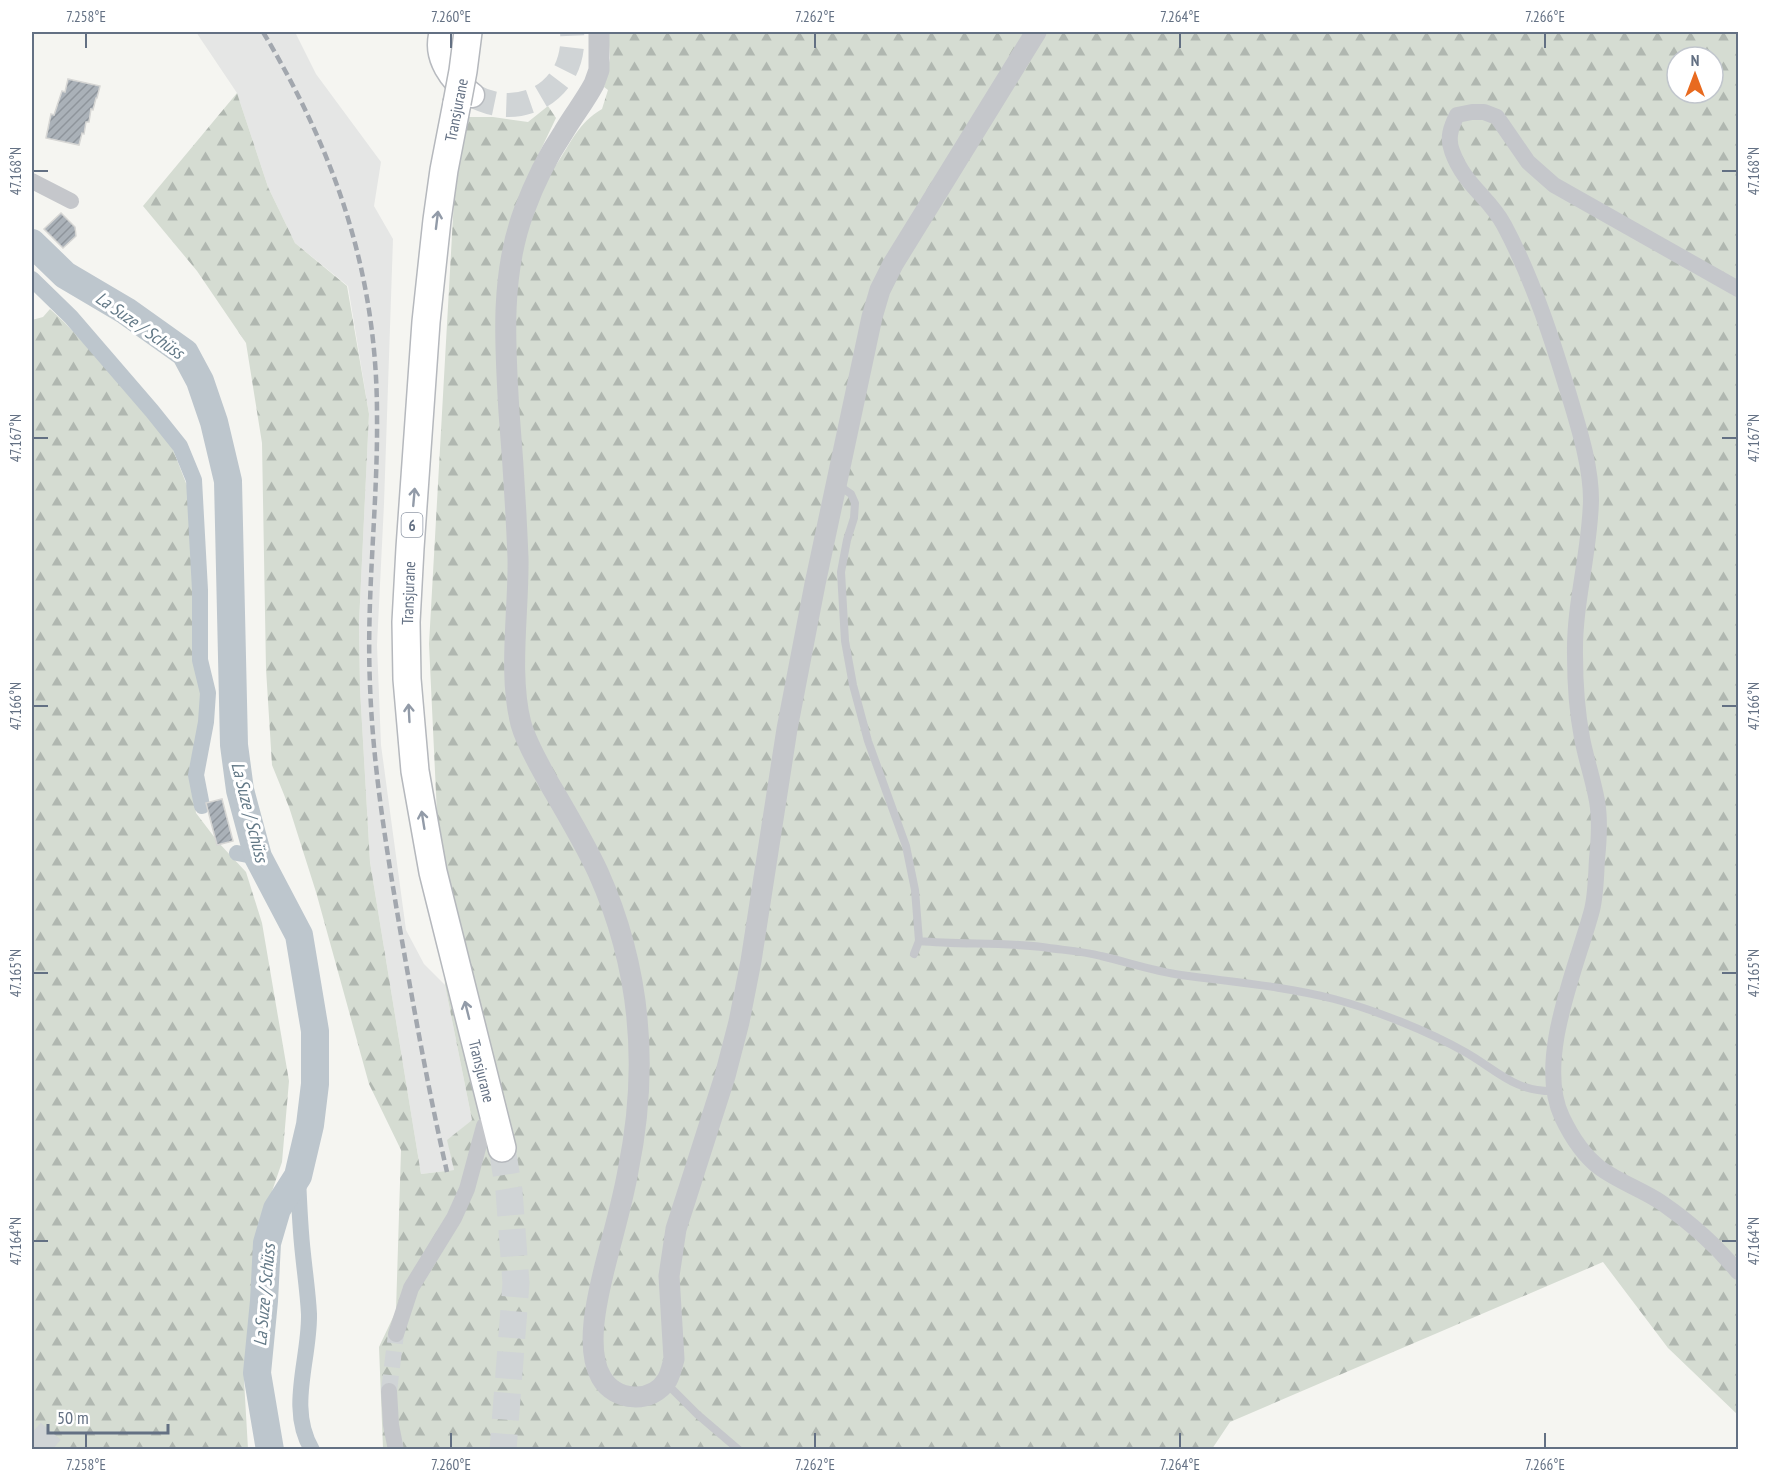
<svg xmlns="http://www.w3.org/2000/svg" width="1770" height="1481" font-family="'PT Sans Narrow',sans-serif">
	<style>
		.built { fill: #e5e6e5 }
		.forest { fill: url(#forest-firs); fill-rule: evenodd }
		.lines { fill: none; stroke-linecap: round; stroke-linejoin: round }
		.canal { stroke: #bdc6cd; stroke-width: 16 }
		.river { stroke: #bdc6cd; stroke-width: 28 }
		.building { fill: url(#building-hatch); stroke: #d6d6d4; stroke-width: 1.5 }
		.minor-tunnel { stroke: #d0d4d6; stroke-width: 16; stroke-dasharray: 16 8; stroke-linecap: butt }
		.secondary-tunnel { stroke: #d0d4d6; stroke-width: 24; stroke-dasharray: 24 12; stroke-linecap: butt }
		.primary-tunnel { stroke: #d0d4d6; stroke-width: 27; stroke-dasharray: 27 14; stroke-linecap: butt }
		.secondary-casing { stroke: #b7babf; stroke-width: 27 }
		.primary-casing { stroke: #b5b8bd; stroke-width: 30 }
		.service { stroke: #c5c7cb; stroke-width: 8 }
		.minor { stroke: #c5c7cb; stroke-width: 16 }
		.tertiary { stroke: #c5c7cb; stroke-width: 21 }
		.secondary { stroke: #fff; stroke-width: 24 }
		.primary { stroke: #fff; stroke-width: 27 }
		.rail { stroke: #a2a7ae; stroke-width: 4.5; stroke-dasharray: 9 4.5; stroke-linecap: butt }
		.primary-bridge-casing { stroke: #b5b8bd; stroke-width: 30; stroke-linecap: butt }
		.primary-bridge { stroke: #fff; stroke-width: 27 }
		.oneway { stroke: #929ba8 }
		.ticks { fill: none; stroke: #637083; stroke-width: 2 }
		.labels { text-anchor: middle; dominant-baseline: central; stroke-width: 6; stroke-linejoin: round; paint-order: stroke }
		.shield { fill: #fff; stroke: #929ba8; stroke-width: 1.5 }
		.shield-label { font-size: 15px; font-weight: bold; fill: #637083 }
		.street-label { font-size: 16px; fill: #637083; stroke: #fff }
		.water-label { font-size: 18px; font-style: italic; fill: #637987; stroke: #fff }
		.neatline { fill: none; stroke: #637083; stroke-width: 2 }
		.ticks-label { font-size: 15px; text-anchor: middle; fill: #637083 }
	</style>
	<defs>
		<pattern id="forest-firs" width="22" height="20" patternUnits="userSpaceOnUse" patternTransform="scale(1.5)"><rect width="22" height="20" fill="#d5dcd2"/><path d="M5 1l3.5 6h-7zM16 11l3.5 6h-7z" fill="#b0b7b0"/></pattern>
		<pattern id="building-hatch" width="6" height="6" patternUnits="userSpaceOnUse" patternTransform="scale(1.5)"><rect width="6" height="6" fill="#aab1b8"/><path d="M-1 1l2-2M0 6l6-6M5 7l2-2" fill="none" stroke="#8e949b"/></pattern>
	</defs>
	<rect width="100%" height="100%" fill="#f5f5f1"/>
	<!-- built -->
	<path class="built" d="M196 32H295L316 74 381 162 374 206 393 239 384 504 377 645 381 745 406 930 424 964 445 985 472 1120 448 1140 454 1170 421 1174 370 862 360 689 359 623 369 414 348 286 295 243 268 187 237 93Z"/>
	<!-- forest -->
	<g class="forest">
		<path d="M608 32H1738V1415L1668 1348 1603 1262 1230 1422 1212 1449H383L379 1347 396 1311 401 1150 369 1084 316 892 289 807 272 765 266 669 262 443 246 343 197 271 143 206 237 93 268 187 295 243 347 286 369 414 359 623 360 689 370 862 421 1174 454 1170 447 1140 472 1120 445 985 429 644 456 164 465 117H493L528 122 548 106 556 118 533 166 556 165C571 143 578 123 602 109L608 90 604 87 610 58ZM1677 57H1713V93H1677Z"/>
		<path d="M50 309 64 322 165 429 191 496 198 536 207 696 191 767 196 813 218 842 246 872 262 923 289 1081 282 1162 265 1212 254 1276 244 1380 248 1449 32 1450V320L43 317Z"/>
	</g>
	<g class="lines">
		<!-- canal -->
		<g class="canal">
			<path d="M32 279 71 317 152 411 180 446 194 480 200 590V660L208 693 206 722 196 775 202 806"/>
			<path d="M237 853 258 857"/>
			<path d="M298 1176C299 1202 300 1228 303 1254 305 1274 308 1294 309 1314 310 1359 287 1408 312 1450"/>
		</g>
		<!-- river -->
		<path class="river" d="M32 243 65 275 126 311 185 353 200 381 214 422 228 481 234 745 240 790 258 857 299 935 315 1031V1084L310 1125 298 1176 277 1209 267 1243 264 1301 257 1373 270 1450"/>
	</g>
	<!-- building -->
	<g class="building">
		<path d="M68 79 100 86 97 98H96L93 110 91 109 89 122H86L84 134 82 133 79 145 46 138 51 114 54 115 62 91 65 92Z"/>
		<path d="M61 213 75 227 76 236 63 248 44 229Z"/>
		<path d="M222 799 233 841 217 845 206 803Z"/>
	</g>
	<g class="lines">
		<!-- minor-tunnel -->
		<path class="minor-tunnel" d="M389 1391 396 1334"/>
		<!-- secondary-tunnel -->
		<path class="secondary-tunnel" d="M472 95C522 123 577 89 572 32"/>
		<!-- primary-tunnel -->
		<g class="primary-tunnel">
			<path d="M502 1148 509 1191 516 1283 503 1450"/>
			<path d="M32 1433 52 1450"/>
		</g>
		<defs>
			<path id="secondary" d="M442 32C434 57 452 81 472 95"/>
			<path id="primary" d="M457 103 444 170 437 220 426 322 410 548 406 622 407 679 415 771 433 872 502 1148"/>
		</defs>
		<!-- secondary casing -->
		<use href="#secondary" class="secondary-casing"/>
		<!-- primary casing -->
		<use href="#primary" class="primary-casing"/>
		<!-- service -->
		<g class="service">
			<path d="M838 485 851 494 855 503 854 518 847 540 841 572 845 641 853 685 868 741 906 846 915 890 919 941C960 945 1001 942 1042 947 1061 950 1082 951 1101 956 1127 962 1153 971 1181 975 1231 982 1284 986 1334 999 1375 1010 1428 1031 1465 1052 1497 1070 1514 1092 1554 1091"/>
			<path d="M914 954 919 941"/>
			<path d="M666 1383 697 1414 739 1450"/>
		</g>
		<!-- minor -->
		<g class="minor">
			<path d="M32 181 71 201"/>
			<path d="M1738 289 1554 185 1528 162 1497 117 1484 112H1472L1457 115C1451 127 1447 138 1452 151 1464 185 1489 197 1504 225 1534 281 1554 345 1572 405 1581 435 1591 469 1591 500 1590 552 1574 603 1575 654 1575 680 1577 712 1582 738 1586 759 1593 779 1597 801 1600 818 1599 840 1597 859 1596 875 1596 894 1592 910 1577 967 1535 1060 1562 1117 1571 1136 1583 1155 1600 1168 1619 1182 1643 1190 1662 1203 1691 1223 1716 1245 1738 1272"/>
			<path d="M396 1334 411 1288 454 1218 467 1189 484 1126"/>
			<path d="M389 1391 391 1425 396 1450"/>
		</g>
		<!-- tertiary -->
		<path class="tertiary" d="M599 32V70L594 84C585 101 573 116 563 133 547 157 534 184 524 211 500 275 505 345 509 412 513 461 516 509 518 558 519 610 508 674 521 724 527 745 539 764 549 783 566 812 584 842 598 872 641 968 649 1069 628 1171 622 1205 612 1237 604 1270 597 1299 585 1349 601 1377 615 1402 652 1404 667 1380 671 1373 672 1366 674 1359L669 1276 676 1229 725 1076 739 1022 751 961 787 729 815 584 872 317 880 290 893 264 1036 32"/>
		<!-- secondary -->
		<use href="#secondary" class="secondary"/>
		<!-- primary -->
		<use href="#primary" class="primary"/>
		<!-- rail -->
		<path class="rail" d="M263 32C335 152 377 273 377 415 378 505 366 595 370 685 373 769 387 852 401 935 415 1015 429 1093 447 1172"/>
		<defs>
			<path id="primary-bridge" d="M457 103 463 71 468 32"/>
		</defs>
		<!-- primary-bridge casing -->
		<use href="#primary-bridge" class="primary-bridge-casing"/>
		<!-- primary-bridge -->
		<use href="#primary-bridge" class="primary-bridge"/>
	</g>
	<!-- one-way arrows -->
	<defs><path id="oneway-shaft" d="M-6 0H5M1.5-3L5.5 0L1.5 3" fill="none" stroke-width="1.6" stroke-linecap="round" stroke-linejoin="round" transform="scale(1.5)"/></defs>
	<g class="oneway">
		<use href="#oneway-shaft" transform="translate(437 220) rotate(-83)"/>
		<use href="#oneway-shaft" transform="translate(414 497) rotate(-85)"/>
		<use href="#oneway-shaft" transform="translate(409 713) rotate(-93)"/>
		<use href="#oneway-shaft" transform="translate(423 820) rotate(-99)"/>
		<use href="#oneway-shaft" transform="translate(467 1010) rotate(-104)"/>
	</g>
	<!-- ticks -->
	<path class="ticks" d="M86 33V48M451 33V48M815 33V48M1180 33V48M1545 33V48M33 171H48M1722 171H1737M33 438H48M1722 438H1737M33 706H48M1722 706H1737M33 973H48M1722 973H1737M33 1241H48M1722 1241H1737M86 1433V1448M451 1433V1448M815 1433V1448M1180 1433V1448M1545 1433V1448"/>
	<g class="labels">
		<!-- shield labels -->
		<rect class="shield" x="401.5" y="513" width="21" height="24" rx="4.5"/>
		<g class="shield-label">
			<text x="412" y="525">6</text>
		</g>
		<!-- street labels -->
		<g class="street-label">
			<text transform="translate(456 110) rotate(-79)">Transjurane</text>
			<text transform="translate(408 593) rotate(-88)">Transjurane</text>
			<text transform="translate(482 1071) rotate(76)">Transjurane</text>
		</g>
		<!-- water labels -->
		<g class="water-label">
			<text transform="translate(140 325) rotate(35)">La Suze / Schüss</text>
			<text transform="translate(250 812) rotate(76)">La Suze / Schüss</text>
			<text transform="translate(264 1295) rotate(-85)">La Suze / Schüss</text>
		</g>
	</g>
	<!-- border -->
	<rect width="1770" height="1481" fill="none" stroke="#ffffff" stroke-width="66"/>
	<!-- north arrow -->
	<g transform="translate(1695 75)"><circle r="28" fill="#ffffff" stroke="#c1c6cd" stroke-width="1.5"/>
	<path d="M0-4.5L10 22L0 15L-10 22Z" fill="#e86a1f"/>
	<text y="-9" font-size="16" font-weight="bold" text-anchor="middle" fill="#637083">N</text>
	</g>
	<!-- scale -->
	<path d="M48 1424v9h120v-9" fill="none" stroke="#637083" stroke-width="3"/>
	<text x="57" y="1424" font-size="18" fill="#637083" stroke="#ffffff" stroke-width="4.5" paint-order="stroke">50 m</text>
	<rect x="33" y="33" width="1704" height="1415" class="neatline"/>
	<g class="ticks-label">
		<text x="86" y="22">7.258°E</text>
		<text x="451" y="22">7.260°E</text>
		<text x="815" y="22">7.262°E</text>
		<text x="1180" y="22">7.264°E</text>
		<text x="1545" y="22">7.266°E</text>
		<text transform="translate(16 171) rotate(-90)" y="5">47.168°N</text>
		<text transform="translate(1754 171) rotate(-90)" y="5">47.168°N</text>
		<text transform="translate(16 438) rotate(-90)" y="5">47.167°N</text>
		<text transform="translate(1754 438) rotate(-90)" y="5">47.167°N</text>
		<text transform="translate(16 706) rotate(-90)" y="5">47.166°N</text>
		<text transform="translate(1754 706) rotate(-90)" y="5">47.166°N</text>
		<text transform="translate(16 973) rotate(-90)" y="5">47.165°N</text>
		<text transform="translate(1754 973) rotate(-90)" y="5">47.165°N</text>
		<text transform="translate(16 1241) rotate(-90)" y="5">47.164°N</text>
		<text transform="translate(1754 1241) rotate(-90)" y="5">47.164°N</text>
		<text x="86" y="1470">7.258°E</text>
		<text x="451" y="1470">7.260°E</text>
		<text x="815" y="1470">7.262°E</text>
		<text x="1180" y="1470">7.264°E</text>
		<text x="1545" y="1470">7.266°E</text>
	</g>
</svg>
